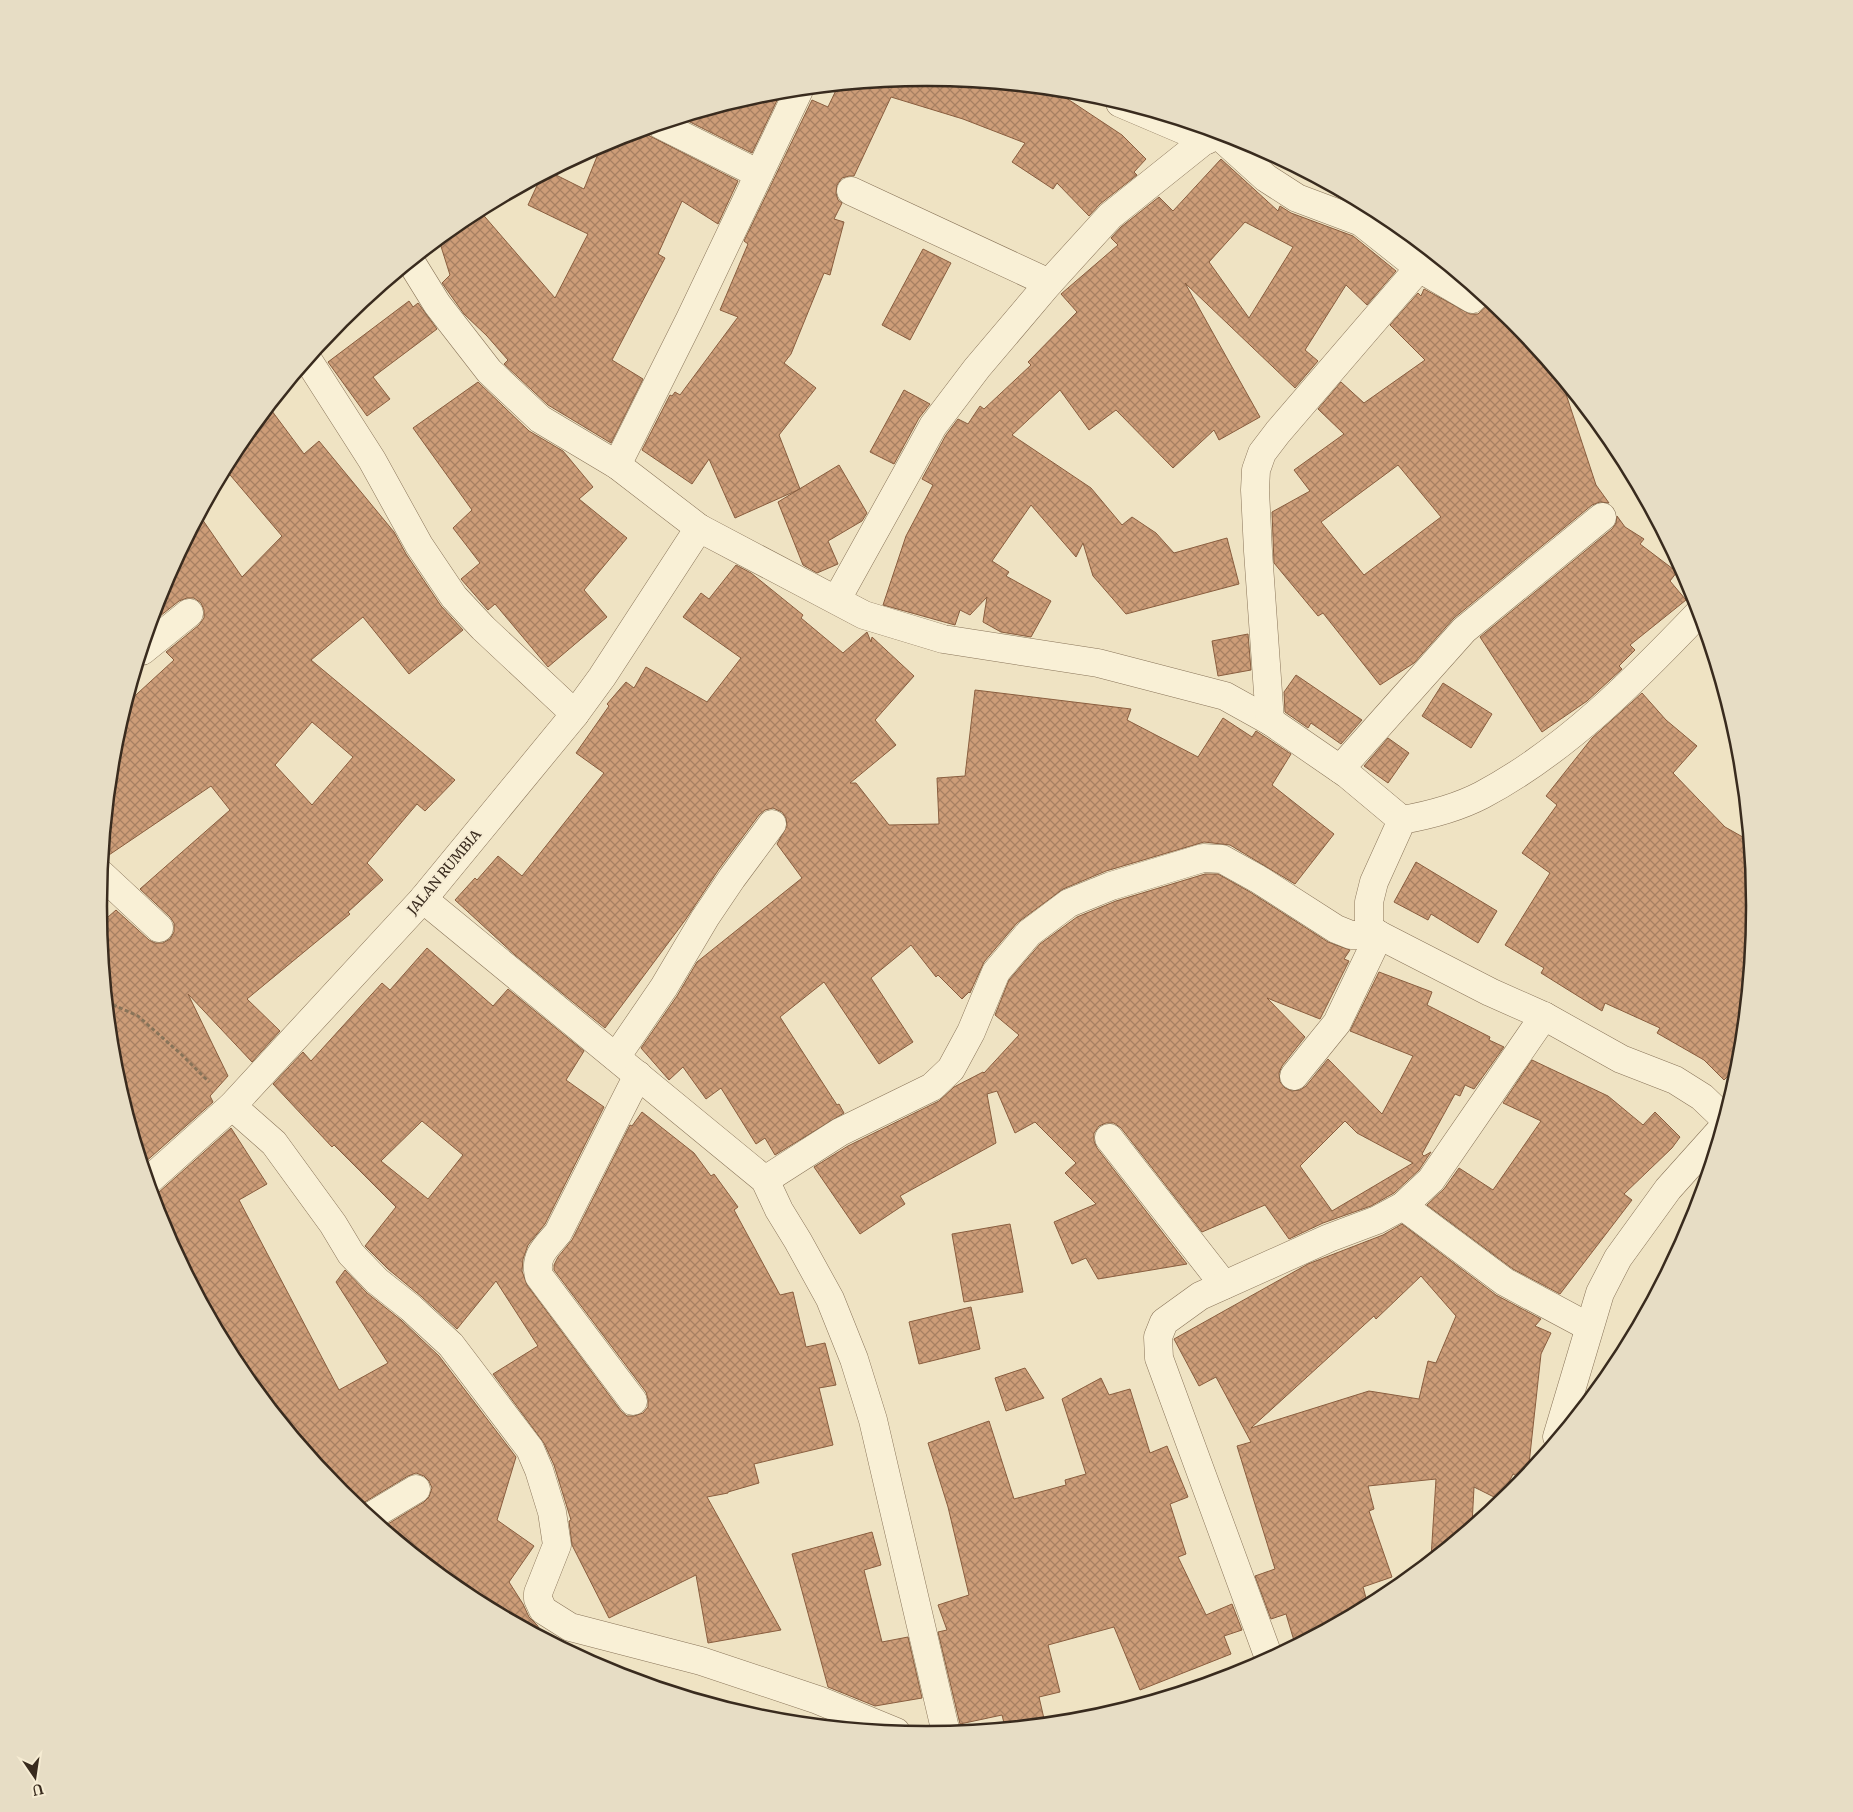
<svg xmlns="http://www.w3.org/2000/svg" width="1853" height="1812" font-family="Merriweather,serif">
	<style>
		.building { fill: url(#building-cross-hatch); stroke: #895e3f; fill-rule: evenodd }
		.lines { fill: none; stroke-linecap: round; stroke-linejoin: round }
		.minor-casing { stroke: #897459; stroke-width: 29 }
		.path { stroke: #897459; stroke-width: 3; stroke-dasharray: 4 2.5; stroke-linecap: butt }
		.minor { stroke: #f9f0d6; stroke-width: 28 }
		.labels { text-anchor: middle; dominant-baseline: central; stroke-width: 4; stroke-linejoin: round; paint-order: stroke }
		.street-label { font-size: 14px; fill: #392b1e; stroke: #f6ecd3 }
		.rim { fill: none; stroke: #392b1e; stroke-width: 2.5 }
	</style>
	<defs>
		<pattern id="building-cross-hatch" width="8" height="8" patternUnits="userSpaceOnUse" patternTransform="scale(1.25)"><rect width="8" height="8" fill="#cd9d78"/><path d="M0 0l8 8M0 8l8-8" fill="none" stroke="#a78062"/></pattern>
	</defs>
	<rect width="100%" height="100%" fill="#efe3c3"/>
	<!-- building -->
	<g class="building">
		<path d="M927 78 1054 90 1122 135 1146 159 1134 172 1137 175 1100 204 1089 216 1057 183 1053 189 1012 162 1025 143 963 119 891 97 854 176H849L842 178 837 185 836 193 838 200 842 203 834 219 844 222 830 275 824 273 791 354 784 363 816 388 779 435 800 489 735 518 709 459 692 484 642 450 670 395 672 396 675 392 680 395 738 317 720 310 748 244 744 241 812 100 828 107 838 86Z"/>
		<path d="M775 92H781L752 153 686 120 688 117 765 93Z"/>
		<path d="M640 131 738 181 718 224 682 201 658 254 665 258 612 360 643 379 611 443 548 405 504 364 508 360 487 336 464 314 442 283 450 275 439 240 466 217 479 210 555 298 588 234 528 205 541 177 550 172 584 189 602 144Z"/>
		<path d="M1221 159 1278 211 1280 206 1291 213 1353 236 1396 271 1367 305 1346 285 1305 350 1318 361 1295 388 1185 283 1260 417 1219 440 1214 430 1173 468 1116 410 1089 430 1060 390 1012 435 1091 488 1122 525 1132 517 1156 533 1174 553 1227 538 1239 584 1126 614 1093 576 1083 543 1076 557 1031 505 992 561 1009 572 1006 576 1051 601 1031 637 1001 632 983 622 987 597 970 615 960 610 955 625 883 605 906 536 933 485 922 479 946 435 958 419 968 424 980 406 984 409 1031 365 1028 362 1077 312 1061 294 1118 245 1111 238 1121 227 1159 197 1173 211ZM1245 222 1293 247 1249 318 1209 262Z"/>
		<path d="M923 249 951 263 910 340 882 325Z"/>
		<path d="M1424 289 1470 314H1478L1491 302 1513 320 1561 379 1596 485 1609 503 1600 502 1592 505 1454 618 1414 663 1380 685 1323 613 1318 616 1274 563 1272 512 1310 491 1294 470 1344 434 1318 409 1341 382 1364 403 1425 360 1390 325 1418 293 1421 296ZM1398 465 1441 517 1364 575 1321 522Z"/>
		<path d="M409 301 413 307 418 303 437 329 373 377 390 399 367 416 328 362Z"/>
		<path d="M478 382 529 431 563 451 593 487 579 499 627 538 584 590 607 617 548 667 495 604 488 610 461 579 480 563 453 528 472 510 413 428Z"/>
		<path d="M904 390 930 404 919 418 894 464 870 452Z"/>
		<path d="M269 407 304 454 319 441 394 532 406 554 441 606 463 630 409 674 363 617 311 660 455 780 425 811 417 804 367 863 383 880 348 912 350 914 247 999 280 1031 252 1062 188 994 228 1076 210 1096 213 1102 143 1164 114 1067 100 924 116 910 149 940 155 943H163L170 939 174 932V923L170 917 140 889 230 810 211 786 103 859 114 744 126 704 174 660 166 652 199 625 204 618V610L201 603 194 598H187L179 601 150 624 161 589 200 516 242 577 282 536 225 469 238 445ZM312 722 353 757 312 805 275 765Z"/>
		<path d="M839 465 867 513 862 521 828 541 838 564 817 573 803 565 778 502Z"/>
		<path d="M1617 516 1625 527 1644 539 1640 544 1677 572 1670 581 1686 600 1630 645 1635 650 1619 666 1622 669 1587 701 1542 732 1480 637 1612 529 1616 523Z"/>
		<path d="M736 565 751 573 803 615 801 618 843 653 867 632 871 642 872 637 914 676 875 720 896 745 850 783H856L889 825 939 824 937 778 965 776 975 690 1131 709 1127 720 1198 757 1223 718 1252 737 1256 731 1291 754 1272 785 1334 834 1295 884 1230 845 1204 842 1106 871 1063 889 1017 923 984 962 970 993 969 992 962 999 938 975 936 977 911 945 871 978 913 1042 879 1064 824 982 780 1017 837 1105 839 1104 844 1113 775 1155 765 1138 756 1144 721 1088 706 1099 683 1067 669 1080 641 1048 677 996 697 962 802 878 777 844 787 826 786 818 782 812 773 808 765 810 759 815 719 869 686 919 605 1028 515 955 455 900 475 878 477 880 498 856 522 876 604 773 576 753 609 706 607 704 626 682 634 688 646 667 707 702 741 658 683 617 701 593 709 599Z"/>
		<path d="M1248 634 1251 670 1218 676 1212 641Z"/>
		<path d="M1296 675 1362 720 1341 744 1311 723 1308 728 1285 712 1284 692Z"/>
		<path d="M1443 683 1492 714 1471 748 1422 716Z"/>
		<path d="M1642 693 1666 720 1697 746 1673 773 1725 827 1748 840 1755 907 1739 1065 1724 1080 1704 1060 1657 1033 1660 1028 1605 1003 1602 1011 1541 973 1544 968 1505 945 1550 873 1522 853 1557 805 1546 796 1592 738Z"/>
		<path d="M1388 738 1409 753 1388 783 1364 766Z"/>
		<path d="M1416 862 1497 911 1478 943 1431 914 1428 920 1394 902Z"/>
		<path d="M1205 874H1218L1250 892 1328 942 1350 950 1344 959 1349 961 1320 1019 1267 998 1305 1037 1282 1066 1279 1073 1280 1082 1285 1088 1292 1091 1300 1090 1306 1086 1328 1059 1382 1114 1413 1056 1350 1031 1379 972 1432 992 1427 1005 1490 1037 1489 1040 1504 1047 1474 1089 1465 1085 1460 1096 1455 1094 1422 1154 1424 1156 1431 1152 1419 1170 1394 1193 1371 1206 1323 1223 1289 1239 1265 1205 1202 1232 1121 1128 1114 1123H1106L1099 1126 1094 1133V1141L1097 1148 1187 1264 1098 1279 1086 1258 1072 1264 1054 1222 1096 1204 1065 1173 1076 1163 1035 1122 1015 1133 997 1091 987 1094 996 1143 900 1196 905 1204 860 1234 814 1167 848 1146 939 1101 954 1087 983 1072 984 1073 1019 1035 995 1015 1009 980 1040 944 1077 917 1116 901ZM1345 1121 1357 1133 1413 1163 1332 1211 1300 1166Z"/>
		<path d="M427 948 493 1006 508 989 584 1051 566 1080 604 1107 545 1224 528 1245 523 1259 522 1271 527 1285 621 1411 627 1416H634L643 1413 648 1407V1399L646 1392 554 1270V1265L558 1257 572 1240 630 1125 632 1126 642 1112 694 1153 711 1176 714 1174 738 1207 734 1210 780 1295 793 1292 806 1347 825 1343 836 1385 819 1388 833 1445 754 1464 759 1483 728 1492V1493L707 1497 781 1630 708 1643 696 1575 609 1618 572 1545 569 1521 571 1520 554 1465 544 1443 493 1374 538 1346 496 1281 457 1329 422 1297 388 1269 365 1246 396 1207 334 1145 332 1147 273 1084 303 1052 311 1061 382 983 390 990ZM422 1121 463 1155 428 1199 381 1161Z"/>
		<path d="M1532 1060 1608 1096 1643 1125 1655 1112 1680 1137 1672 1148 1624 1194 1632 1200 1560 1294 1513 1269 1427 1205 1444 1189 1459 1168 1493 1190 1541 1121 1503 1103Z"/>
		<path d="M231 1128 267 1184 239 1200 339 1390 388 1363 336 1282 345 1270 367 1293 401 1320 439 1356 516 1457 497 1520 534 1546 509 1582 523 1604 529 1617 537 1625 545 1637 466 1595 383 1527 424 1502 429 1497 432 1488 429 1481 424 1476 416 1473 408 1476 363 1503 359 1507 340 1492 237 1366 161 1223 153 1196 158 1193Z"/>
		<path d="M1010 1224 1023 1292 964 1302 952 1234Z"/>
		<path d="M1402 1224 1496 1295 1541 1319 1535 1326 1551 1333 1541 1354 1528 1473 1522 1479 1513 1474 1500 1500 1474 1487 1472 1525 1431 1558 1436 1479 1368 1486 1374 1509 1369 1511 1392 1577 1363 1587 1368 1605 1295 1644 1286 1614 1271 1619 1255 1576 1275 1569 1237 1446 1251 1442 1216 1377 1199 1386 1174 1339 1308 1264 1383 1235ZM1421 1276 1456 1316 1436 1363 1428 1361 1419 1399 1369 1391 1251 1428 1374 1316 1376 1319Z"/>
		<path d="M971 1307 980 1349 919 1364 909 1322Z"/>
		<path d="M1025 1368 1044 1398 1006 1411 995 1378Z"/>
		<path d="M1101 1378 1109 1395 1130 1389 1150 1453 1167 1446 1188 1497 1170 1504 1186 1554 1178 1557 1206 1615 1232 1604 1242 1630 1224 1636 1231 1654 1140 1690 1114 1627 1048 1645 1060 1692 1039 1697 1045 1723 1005 1727 1002 1715 960 1724 938 1632 947 1630 938 1605 969 1595 948 1507 928 1443 989 1421 1014 1499 1066 1485 1065 1480 1086 1474 1062 1399Z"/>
		<path d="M872 1532 881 1565 864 1570 882 1642 908 1637 922 1698 875 1706 828 1687 792 1554Z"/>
	</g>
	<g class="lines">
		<defs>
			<g id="minor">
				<path d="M1120 103 1207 140"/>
				<path d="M661 125 759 174"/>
				<path d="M1215 132 1266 178 1297 198 1361 222 1419 268 1472 299 1479 292"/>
				<path d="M851 191 1049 283"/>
				<path d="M411 262 437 304 489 371 540 419 617 465 699 528 864 615 943 639 1098 663 1225 696 1270 721 1347 774 1402 820"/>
				<path d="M308 360 372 460 419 545 454 597 483 628 575 714"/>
				<path d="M617 465 690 319 799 90"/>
				<path d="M837 599 933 426 977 368 1049 283 1110 216 1215 132"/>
				<path d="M1699 613C1635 680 1565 751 1482 795 1457 808 1430 815 1402 820L1374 882 1369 902V928L1379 935 1490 992 1544 1016 1621 1059 1675 1080 1702 1097 1724 1118"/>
				<path d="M142 651 189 613"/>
				<path d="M1270 721 1258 551 1255 490 1256 470 1262 453 1278 432 1419 268"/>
				<path d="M1340 769 1464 630 1602 517"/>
				<path d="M101 874 159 928"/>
				<path d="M423 899 765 1180 779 1210 798 1241 830 1299 854 1359 873 1420 946 1733"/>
				<path d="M616 1057 664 987 705 918 732 878 772 824"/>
				<path d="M1294 1076 1337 1023 1379 935"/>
				<path d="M232 1106 274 1143 333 1224 351 1254 377 1281 411 1308 451 1345 530 1449 539 1470 552 1512 557 1545 538 1593V1599L543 1610 570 1627 701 1661 818 1700 896 1732"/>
				<path d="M1109 1138 1224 1285"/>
				<path d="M765 1180 840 1132 932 1087 951 1069 971 1032 996 972 1029 933 1069 903 1111 886 1203 858 1222 859 1258 879 1336 929 1351 935H1364L1369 928"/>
				<path d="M148 1181 232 1106 423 899 575 714 602 677 699 528"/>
				<path d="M1403 1206 1505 1282 1589 1327"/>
				<path d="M633 1401 539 1276C534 1256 546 1247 558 1233L638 1075"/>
				<path d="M1557 1437 1600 1293 1618 1258 1668 1189 1720 1131"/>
				<path d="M371 1516 416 1489"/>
				<path d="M1269 1658 1159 1358 1158 1337 1164 1322 1200 1296 1329 1238 1377 1220 1403 1206 1431 1180 1544 1016"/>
			</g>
		</defs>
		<!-- minor casing -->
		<use href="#minor" class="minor-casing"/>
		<!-- path -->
		<path class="path" d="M107 1002 138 1016 182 1055 209 1082"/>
		<!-- minor -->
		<use href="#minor" class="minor"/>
	</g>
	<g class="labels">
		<!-- street labels -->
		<g class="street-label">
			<text transform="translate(444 872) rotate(-50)">JALAN RUMBIA</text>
		</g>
	</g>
	<!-- crop -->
	<path d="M0 0H1853V1812H0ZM926 86H927A819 819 0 0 1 1746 905V907A819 819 0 0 1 927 1726H926A819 819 0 0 1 107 907V905A819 819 0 0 1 926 86Z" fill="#e7ddc5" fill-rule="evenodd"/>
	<path class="rim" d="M926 86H927A819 819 0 0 1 1746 905V907A819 819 0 0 1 927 1726H926A819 819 0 0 1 107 907V905A819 819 0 0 1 926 86Z"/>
	<!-- north arrow -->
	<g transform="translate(35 1777) rotate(167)" stroke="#f6ecd3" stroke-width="4" paint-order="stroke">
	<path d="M0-4L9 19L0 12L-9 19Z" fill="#392b1e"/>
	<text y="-8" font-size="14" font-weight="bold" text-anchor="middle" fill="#392b1e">U</text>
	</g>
</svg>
